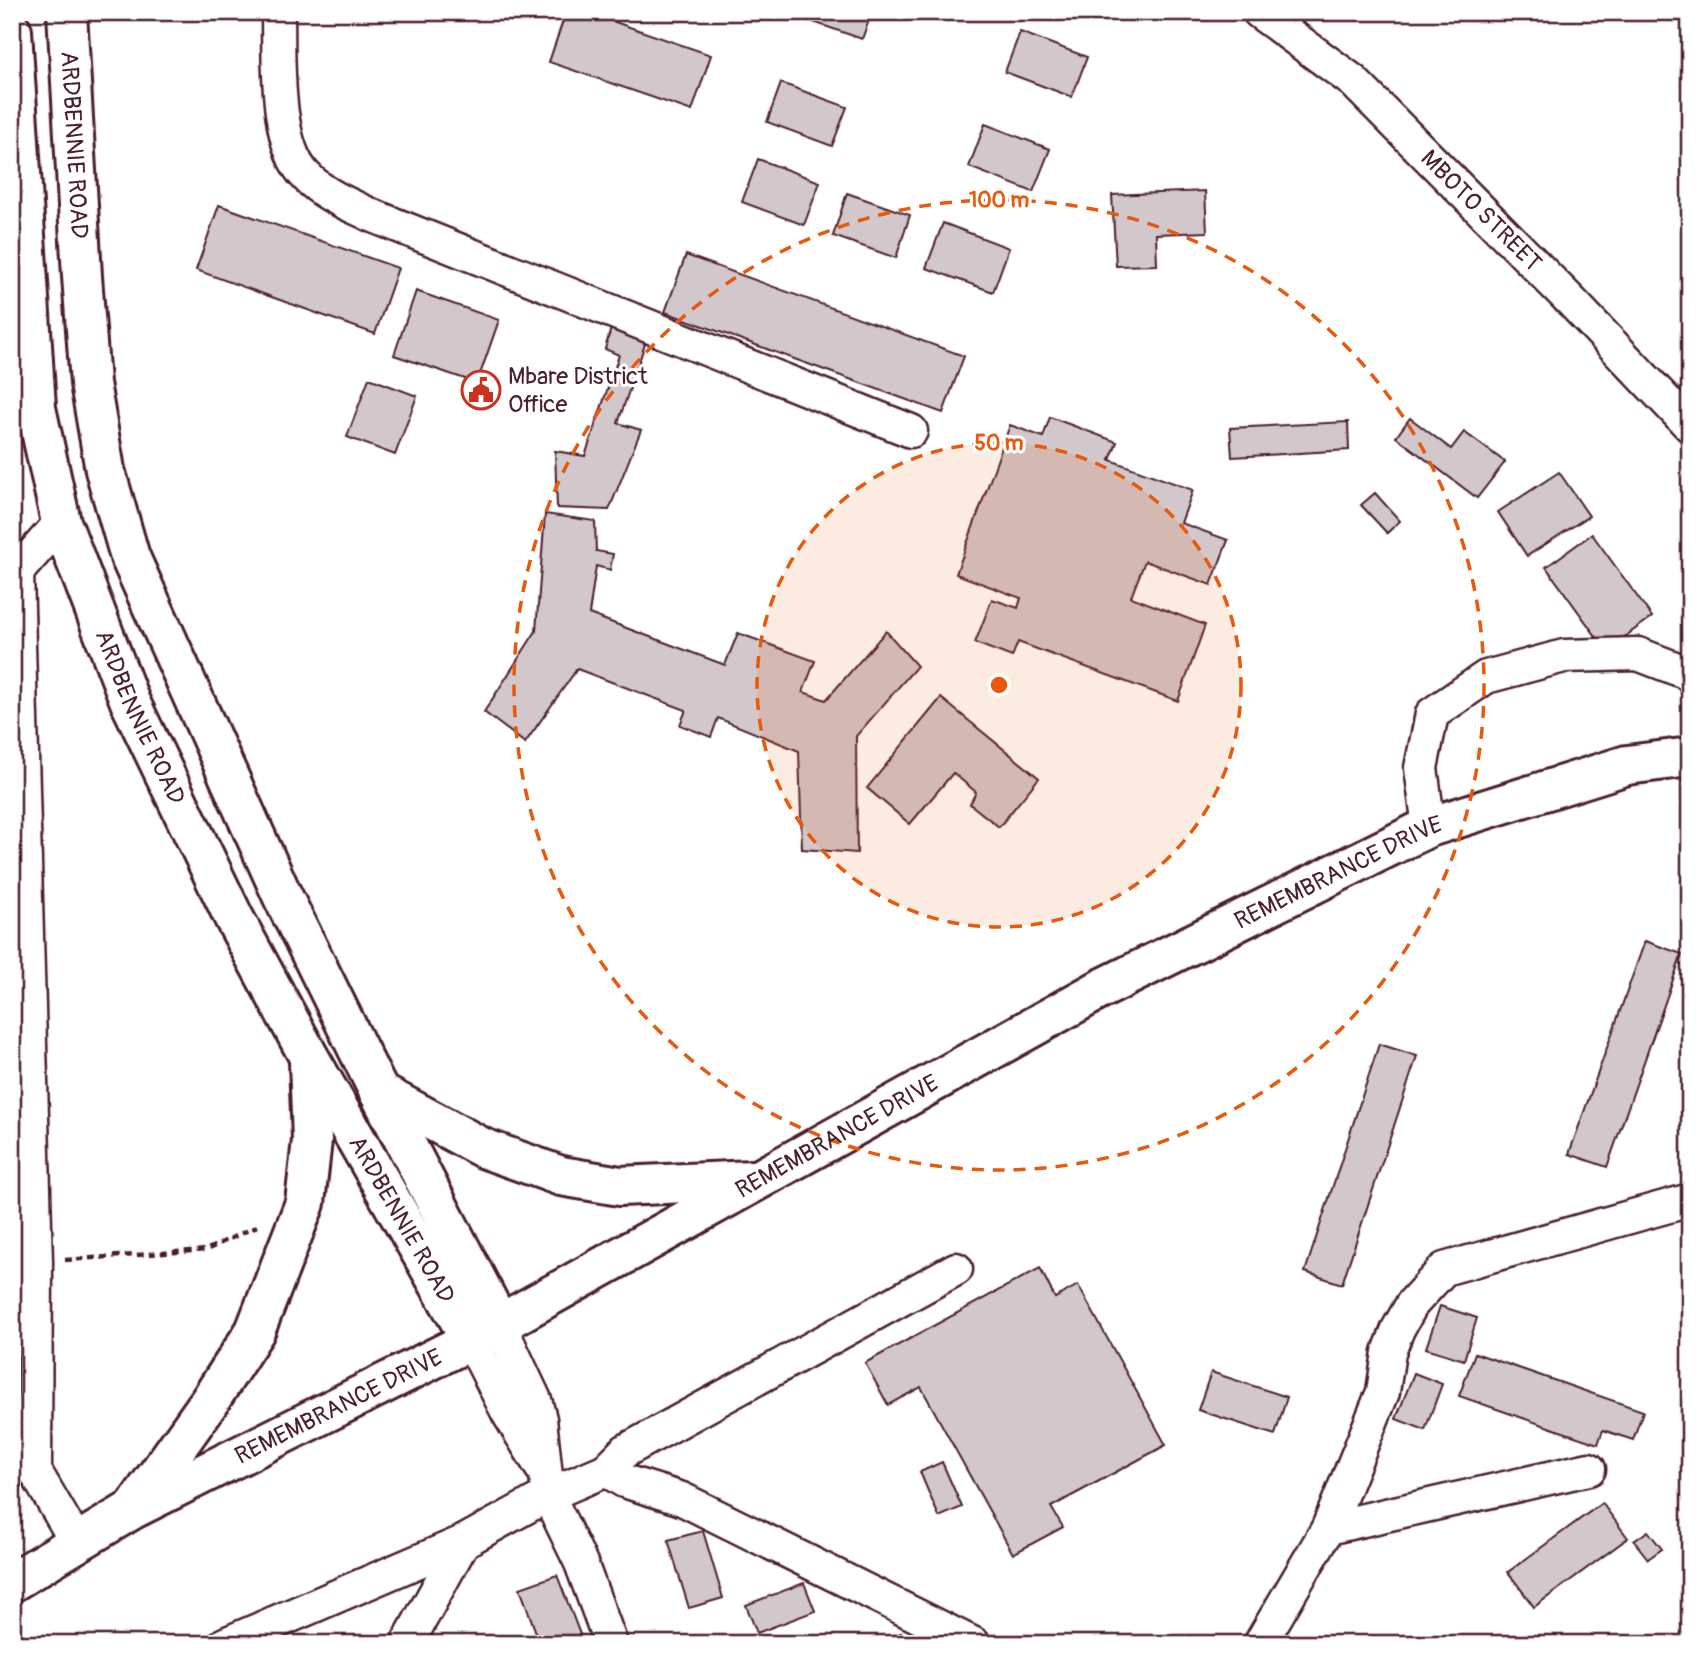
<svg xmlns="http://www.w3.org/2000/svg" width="1702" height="1656" font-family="Pangolin,sans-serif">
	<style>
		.building { fill: #d2c7cb; stroke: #4a1f2b; stroke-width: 2 }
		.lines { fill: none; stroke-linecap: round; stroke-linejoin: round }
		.minor-casing { stroke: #4a1f2b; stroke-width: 37 }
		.major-casing { stroke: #4a1f2b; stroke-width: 44 }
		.path { stroke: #4a1f2b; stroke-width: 4.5; stroke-dasharray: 7 5; stroke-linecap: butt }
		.minor { stroke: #fff; stroke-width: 32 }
		.major { stroke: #fff; stroke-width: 38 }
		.ring { fill: none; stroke: #e8590c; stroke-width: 3.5; stroke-dasharray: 12 9 }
		.labels { text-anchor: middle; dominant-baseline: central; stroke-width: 6; stroke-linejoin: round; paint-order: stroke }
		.street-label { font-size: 24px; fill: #4a1f2b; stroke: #fff }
		.poi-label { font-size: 24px; fill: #4a1f2b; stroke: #fff; text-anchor: start }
		.centre { fill: #e8590c; stroke: #fff; stroke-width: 3.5 }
		.ring-label { font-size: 21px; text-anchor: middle; font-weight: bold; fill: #e8590c; stroke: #fff; stroke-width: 6; stroke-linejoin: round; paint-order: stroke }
	</style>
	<rect width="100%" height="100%" fill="#fff"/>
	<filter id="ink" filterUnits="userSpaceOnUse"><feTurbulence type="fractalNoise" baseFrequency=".0143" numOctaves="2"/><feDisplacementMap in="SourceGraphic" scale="14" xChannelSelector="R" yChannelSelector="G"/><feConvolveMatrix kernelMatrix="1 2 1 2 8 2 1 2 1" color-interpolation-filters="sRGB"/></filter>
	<g filter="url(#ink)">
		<!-- building -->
		<g class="building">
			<path d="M566 12H586L711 55 692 111 549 62Z"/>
			<path d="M798 12H872L862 39 796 16Z"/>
			<path d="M1020 32 1087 57 1072 97 1005 72Z"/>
			<path d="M781 83 847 107 832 146 767 122Z"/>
			<path d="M985 124 1050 149 1033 192 969 167Z"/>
			<path d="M758 159 820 182 804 225 742 202Z"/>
			<path d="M1205 191 1207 232 1156 234 1157 265 1116 266 1112 195Z"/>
			<path d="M847 193 910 215 896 258 833 236Z"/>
			<path d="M219 205 398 268 375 334 196 270Z"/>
			<path d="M943 223 1009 248 993 292 926 268Z"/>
			<path d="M686 255 964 356 943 413 665 312Z"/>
			<path d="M416 291 499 320 477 383 394 355Z"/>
			<path d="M611 328 646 341 618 423 641 430 609 510 557 508 555 451 585 456 619 355 605 349Z"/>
			<path d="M369 378 417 396 395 455 347 437Z"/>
			<path d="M1050 417 1117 442 1110 460 1193 490 1181 523 1228 540 1211 585 1145 561 1131 597 1205 625 1178 701 1018 642 1012 657 975 643 992 599 1018 608 1021 598 956 574 1010 425 1043 437Z"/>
			<path d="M1410 418 1451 449 1464 432 1505 462 1477 498 1396 437Z"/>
			<path d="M1348 422 1349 450 1232 457 1230 428Z"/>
			<path d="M1559 472 1589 516 1527 556 1498 512Z"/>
			<path d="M1375 493 1400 521 1387 533 1361 505Z"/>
			<path d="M545 514 595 521 596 551 613 554 610 570 596 566 589 614 725 665 738 633 815 661 803 692 826 700 886 631 917 666 856 736 857 853 802 849 799 751 718 718 711 737 680 725 686 710 577 669 525 743 484 712 536 631Z"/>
			<path d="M1592 534 1652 617 1606 650 1546 567Z"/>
			<path d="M941 698 1039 778 999 827 970 804 976 792 953 773 910 824 867 788Z"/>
			<path d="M1645 941 1682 954 1607 1167 1569 1154Z"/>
			<path d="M1379 1044 1417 1056 1342 1284 1305 1272Z"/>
			<path d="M1040 1268 1055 1298 1078 1285 1166 1445 1051 1507 1063 1527 1013 1554 921 1387 888 1405 865 1363Z"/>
			<path d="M1440 1306 1477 1318 1464 1360 1426 1348Z"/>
			<path d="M1475 1353 1643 1411 1633 1440 1603 1430 1598 1444 1459 1396Z"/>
			<path d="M1211 1372 1287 1397 1275 1435 1198 1410Z"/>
			<path d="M1414 1373 1442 1384 1425 1430 1396 1419Z"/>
			<path d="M942 1462 962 1507 939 1517 920 1472Z"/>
			<path d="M1602 1503 1628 1538 1534 1607 1508 1572Z"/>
			<path d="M703 1531 723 1598 689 1608 668 1540Z"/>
			<path d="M1648 1531 1662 1549 1648 1559 1634 1541Z"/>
			<path d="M557 1575 581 1637 563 1644H540L520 1588Z"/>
			<path d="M804 1583 815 1611 757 1633 746 1605Z"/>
			<path d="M901 1633 904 1644H867Z"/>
		</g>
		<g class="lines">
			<defs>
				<g id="minor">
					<path d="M278 12C279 56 274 144 306 176 324 195 348 204 371 215L911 431"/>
					<path id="s1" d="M1259 12 1353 81 1572 302 1690 426"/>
					<path d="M61 522 17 572 36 1262 35 1471 77 1543"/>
					<path d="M1429 827 1421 768 1432 714 1486 677 1564 656 1638 654 1685 672 1690 676"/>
					<path d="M471 1340 508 1413 541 1467"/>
					<path d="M606 1470 625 1451 956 1269"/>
					<path d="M1328 1528 1589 1469"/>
					<path d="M225 1644 463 1542 548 1495 540 1419 535 1400 499 1323"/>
					<path d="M407 1644 463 1542"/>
					<path d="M611 1644 581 1563 548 1495 606 1470 624 1481 682 1499 974 1644"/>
					<path d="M1260 1644 1328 1528 1383 1392 1389 1352 1398 1329 1412 1304 1444 1269 1690 1200"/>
				</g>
				<g id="major">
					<path id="s2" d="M67 12 82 276 90 383 105 470 130 557 282 895 379 1092 499 1323"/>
					<path id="s3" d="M12 31 36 408 61 522 130 702 234 918 309 1057 471 1340"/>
					<path d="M379 1092 483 1148 561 1176 620 1186 753 1180"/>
					<path d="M136 1505 209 1402 255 1331 305 1203 312 1140 309 1062"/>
					<path id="s4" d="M12 1582 133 1509 471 1340 1101 989 1429 827 1627 765 1690 757"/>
				</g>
			</defs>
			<!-- minor casing -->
			<use href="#minor" class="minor-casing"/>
			<!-- major casing -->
			<use href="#major" class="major-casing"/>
			<!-- path -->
			<path class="path" d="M65 1260 206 1250 257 1226"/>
			<!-- minor -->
			<use href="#minor" class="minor"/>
			<!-- major -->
			<use href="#major" class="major"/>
		</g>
	</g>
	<!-- distance rings -->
	<circle cx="999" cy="685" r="242" fill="#e8590c" fill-opacity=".12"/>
	<g class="ring">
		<circle cx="999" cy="685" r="242"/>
		<circle cx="999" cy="685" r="485"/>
	</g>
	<!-- icons -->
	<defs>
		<symbol id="civic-ring" viewBox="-11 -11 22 22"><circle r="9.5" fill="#fff" stroke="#c8321e" stroke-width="1.5"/><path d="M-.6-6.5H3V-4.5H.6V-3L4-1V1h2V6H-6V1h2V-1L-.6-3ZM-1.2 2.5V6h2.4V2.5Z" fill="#c8321e"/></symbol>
	</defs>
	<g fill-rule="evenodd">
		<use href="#civic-ring" x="459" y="368" width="44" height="44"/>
	</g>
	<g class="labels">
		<!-- street labels -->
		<g class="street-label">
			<text stroke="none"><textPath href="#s2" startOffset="133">ARDBENNIE ROAD</textPath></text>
			<text stroke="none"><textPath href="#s1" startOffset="299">MBOTO STREET</textPath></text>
			<text stroke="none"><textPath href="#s3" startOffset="705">ARDBENNIE ROAD</textPath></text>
			<text stroke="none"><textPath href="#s4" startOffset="1505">REMEMBRANCE DRIVE</textPath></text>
			<text stroke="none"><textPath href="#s4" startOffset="938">REMEMBRANCE DRIVE</textPath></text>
			<text stroke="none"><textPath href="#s3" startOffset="1272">ARDBENNIE ROAD</textPath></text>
			<text stroke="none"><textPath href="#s4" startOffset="371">REMEMBRANCE DRIVE</textPath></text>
		</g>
		<!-- poi labels -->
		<g class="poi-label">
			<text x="508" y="376">Mbare District<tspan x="508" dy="28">Office</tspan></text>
		</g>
	</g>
	<circle cx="999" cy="685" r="10" class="centre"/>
	<g class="ring-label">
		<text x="999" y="207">100 m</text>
		<text x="999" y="450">50 m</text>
	</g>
	<!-- margin -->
	<rect width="1702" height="1656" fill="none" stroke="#fff" stroke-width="42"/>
	<rect x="21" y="21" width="1660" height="1614" fill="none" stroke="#4a1f2b" stroke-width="2.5" filter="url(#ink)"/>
</svg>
